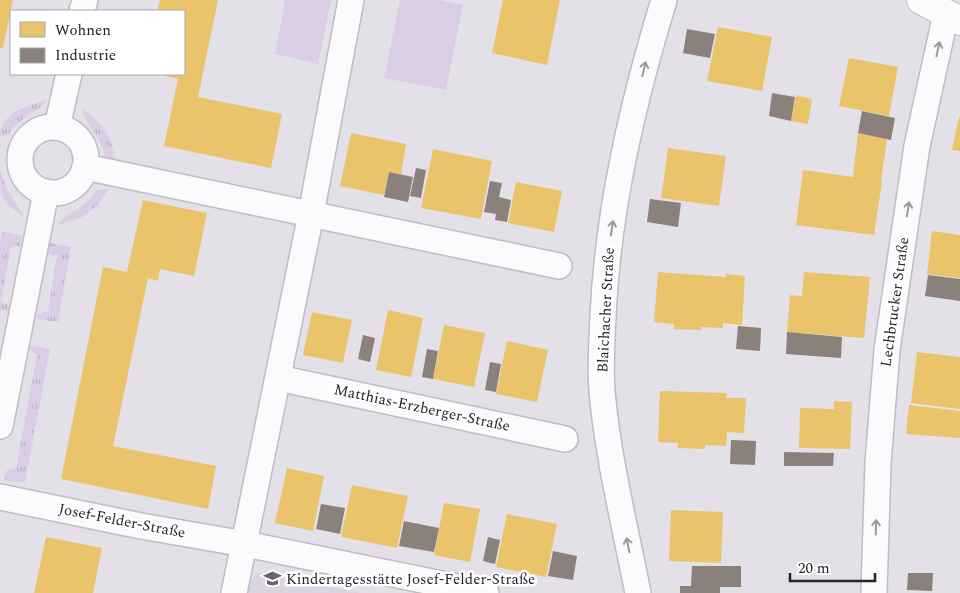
<svg xmlns="http://www.w3.org/2000/svg" width="960" height="593" font-family="Spectral,serif">
	<style>
		.built { fill: #ddd4e3 }
		.grass { fill: url(#grass-tufts) }
		.park { fill: #dacde4 }
		.homes { fill: #e9c46a }
		.industry { fill: #8a817c }
		.lines { fill: none; stroke-linecap: round; stroke-linejoin: round }
		.street-casing { stroke: #bfbcc2; stroke-width: 28 }
		.secondary-casing { stroke: #bfbcc2; stroke-width: 30 }
		.street { stroke: #fbfafc; stroke-width: 25 }
		.secondary { stroke: #fbfafc; stroke-width: 28 }
		.oneway { stroke: #9c999d }
		.labels { text-anchor: middle; dominant-baseline: central; stroke-width: 5; stroke-linejoin: round; paint-order: stroke }
		.street-label { font-size: 15px; fill: #272329; stroke: #fff }
		.poi-label { font-size: 15px; fill: #272329; stroke: #fff; text-anchor: start }
	</style>
	<defs>
		<pattern id="grass-tufts" width="24" height="20" patternUnits="userSpaceOnUse" patternTransform="scale(1.25)"><rect width="24" height="20" fill="#dacde4"/><path d="M3 7l-1-3M5 7V3M7 7l1-3M15 17l-1-3M17 17v-4M19 17l1-3" fill="none" stroke="#bbb0c4"/></pattern>
	</defs>
	<rect width="100%" height="100%" fill="#e4e0e8"/>
	<!-- built -->
	<path class="built" d="M257 572 361 593H245L247 586Z"/>
	<!-- grass -->
	<g class="grass">
		<path d="M47 100C35 115 18 118 8 135L0 136C0 113 29 105 47 100Z"/>
		<path d="M82 108C103 125 112 134 115 161L105 156C101 135 86 127 82 108Z"/>
		<path d="M0 170 8 191 21 211 23 217C0 198 0 200 0 170Z"/>
		<path d="M108 189C96 212 83 218 58 225 70 210 86 207 97 190Z"/>
		<path d="M2 232 22 236 20 247 11 246 1 301 9 306 8 312 0 310V242Z"/>
		<path d="M50 243 71 247 58 322 37 319 38 314 48 311 57 256 48 254Z"/>
		<path d="M30 345 50 349 25 483 4 480 6 471 16 468 37 355 29 349Z"/>
	</g>
	<!-- park -->
	<g class="park">
		<path d="M285 0H331L318 64 275 54Z"/>
		<path d="M400 0H440L463 5 446 90 384 78Z"/>
	</g>
	<!-- homes -->
	<g class="homes">
		<path d="M0 0H13L3 48H0Z"/>
		<path d="M160 0H218L198 97 282 114 271 168 164 146 178 79 159 74H184V11H157Z"/>
		<path d="M503 0H560L547 65 492 53Z"/>
		<path d="M718 27 772 37 762 91 707 81Z"/>
		<path d="M849 58 898 67 889 116 839 106Z"/>
		<path d="M796 95 812 99 808 124 791 121Z"/>
		<path d="M959 117H960V151L952 150Z"/>
		<path d="M351 133 406 144 401 174 389 172 384 195 340 186Z"/>
		<path d="M858 133 887 139 881 181 882 182 874 235 796 225 803 170 853 177Z"/>
		<path d="M668 148 726 156 719 206 661 198Z"/>
		<path d="M433 149 492 161 481 219 421 208Z"/>
		<path d="M516 182 562 191 554 232 508 223Z"/>
		<path d="M143 200 207 213 194 276 160 269 158 281 148 278 113 446 216 466 208 509 61 479 103 267 127 272Z"/>
		<path d="M932 231 960 235V278L927 274Z"/>
		<path d="M658 272 726 277V274L745 276 742 325 723 323V328L701 327V330L674 329V324L654 322Z"/>
		<path d="M804 272 870 277 864 338 787 332 790 295 802 296Z"/>
		<path d="M388 310 423 318 411 377 376 370Z"/>
		<path d="M312 312 352 320 343 363 303 355Z"/>
		<path d="M444 325 485 333 474 387 433 379Z"/>
		<path d="M507 341 548 350 537 402 496 394Z"/>
		<path d="M917 352 960 357V409L911 403Z"/>
		<path d="M660 391 727 393 726 398H746L744 433 727 432 726 446 705 445V449L678 448V443L658 442Z"/>
		<path d="M834 401 852 402 850 449 799 448 800 408 834 409Z"/>
		<path d="M909 405 960 411V438L906 434Z"/>
		<path d="M287 468 324 476 313 531 275 523Z"/>
		<path d="M352 485 408 496 397 548 341 537Z"/>
		<path d="M444 503 480 509 470 562 434 555Z"/>
		<path d="M671 510 723 512 721 563 669 561Z"/>
		<path d="M507 514 557 524 546 577 496 567Z"/>
		<path d="M46 537 102 548 93 593H34Z"/>
	</g>
	<!-- industry -->
	<g class="industry">
		<path d="M687 29 715 34 710 58 683 53Z"/>
		<path d="M772 93 795 97 791 121 769 116Z"/>
		<path d="M862 111 895 118 891 140 858 133Z"/>
		<path d="M416 168 426 170 421 198 410 196Z"/>
		<path d="M389 172 413 177 408 202 384 197Z"/>
		<path d="M490 181 502 183 499 197 511 200 507 222 495 220 496 214 484 212Z"/>
		<path d="M650 199 681 203 678 227 647 222Z"/>
		<path d="M928 275 960 279V301L925 296Z"/>
		<path d="M738 326 761 328 760 351 736 349Z"/>
		<path d="M787 332 842 337 841 358 786 354Z"/>
		<path d="M363 335 375 338 370 362 358 359Z"/>
		<path d="M427 349 438 351 433 379 422 377Z"/>
		<path d="M490 362 501 364 496 392 485 390Z"/>
		<path d="M731 440 756 441 755 465 730 464Z"/>
		<path d="M784 452 834 453 833 466H784Z"/>
		<path d="M321 504 345 508 340 534 316 529Z"/>
		<path d="M404 521 439 528 434 552 399 546Z"/>
		<path d="M488 537 500 540 495 564 483 561Z"/>
		<path d="M553 551 577 556 573 580 548 576Z"/>
		<path d="M692 566H741V587H720V593H680V586H691Z"/>
		<path d="M908 573H933L932 591 907 590Z"/>
	</g>
	<g class="lines">
		<defs>
			<g id="street">
				<path d="M82 11 85 0"/>
				<path d="M57 127 69 74"/>
				<circle cx="53" cy="160" r="33"/>
				<path d="M85 167 559 266"/>
				<path d="M278 378 565 439"/>
				<path d="M0 426 46 192"/>
				<path d="M0 497 141 526 245 544 486 593"/>
				<path d="M234 593 311 214 351 0"/>
				<path d="M638 593C625 526 608 459 602 391 600 367 602 340 603 316 608 208 633 102 664 0"/>
				<path d="M874 593 878 463 887 350 917 146 946 14"/>
			</g>
			<path id="secondary" d="M921 0 960 21"/>
		</defs>
		<!-- street casing -->
		<use href="#street" class="street-casing"/>
		<!-- secondary casing -->
		<use href="#secondary" class="secondary-casing"/>
		<!-- street -->
		<use href="#street" class="street"/>
		<!-- secondary -->
		<use href="#secondary" class="secondary"/>
	</g>
	<!-- one-way arrows -->
	<defs><path id="oneway-shaft" d="M-6 0H5M1.5-3L5.5 0L1.5 3" fill="none" stroke-width="1.6" stroke-linecap="round" stroke-linejoin="round" transform="scale(1.25)"/></defs>
	<g class="oneway">
		<use href="#oneway-shaft" transform="translate(938 49) rotate(-78)"/>
		<use href="#oneway-shaft" transform="translate(644 69) rotate(-77)"/>
		<use href="#oneway-shaft" transform="translate(908 209) rotate(-81)"/>
		<use href="#oneway-shaft" transform="translate(612 228) rotate(-81)"/>
		<use href="#oneway-shaft" transform="translate(876 527) rotate(-88)"/>
		<use href="#oneway-shaft" transform="translate(628 545) rotate(-101)"/>
	</g>
	<!-- icons -->
	<defs>
		<symbol id="school-bare" viewBox="-9 -9 18 18"><path d="M0-5L7-2L0 1L-7-2ZM-4 1L0 2.5L4 1V4Q0 6-4 4Z" fill="#69656c" stroke="#fff" stroke-width="2.5" paint-order="stroke"/></symbol>
	</defs>
	<g fill-rule="evenodd">
		<use href="#school-bare" x="260" y="566" width="25" height="25"/>
	</g>
	<g class="labels">
		<!-- street labels -->
		<g class="street-label">
			<text transform="translate(895 302) rotate(-82)">Lechbrucker Straße</text>
			<text transform="translate(606 310) rotate(-87)">Blaichacher Straße</text>
			<text transform="translate(422 408) rotate(12)">Matthias-Erzberger-Straße</text>
			<text transform="translate(122 521) rotate(11)">Josef-Felder-Straße</text>
		</g>
		<!-- poi labels -->
		<g class="poi-label">
			<text x="286" y="579">Kindertagesstätte Josef-Felder-Straße</text>
		</g>
	</g>
	<!-- legend -->
	<rect x="10" y="10" width="175" height="65" fill="#ffffff" stroke="#a9a7a9"/>
	<rect x="20" y="22" width="25" height="15" fill="#e9c46a" stroke="#a9a7a9"/>
	<text x="55" y="35" font-size="15" fill="#272329">Wohnen</text>
	<rect x="20" y="48" width="25" height="15" fill="#8a817c" stroke="#a9a7a9"/>
	<text x="55" y="60" font-size="15" fill="#272329">Industrie</text>
	<!-- scale -->
	<path d="M790 573v8h85v-8" fill="none" stroke="#272329" stroke-width="2.5"/>
	<text x="798" y="573" font-size="15" fill="#272329" stroke="#ffffff" stroke-width="4" paint-order="stroke">20 m</text>
</svg>
